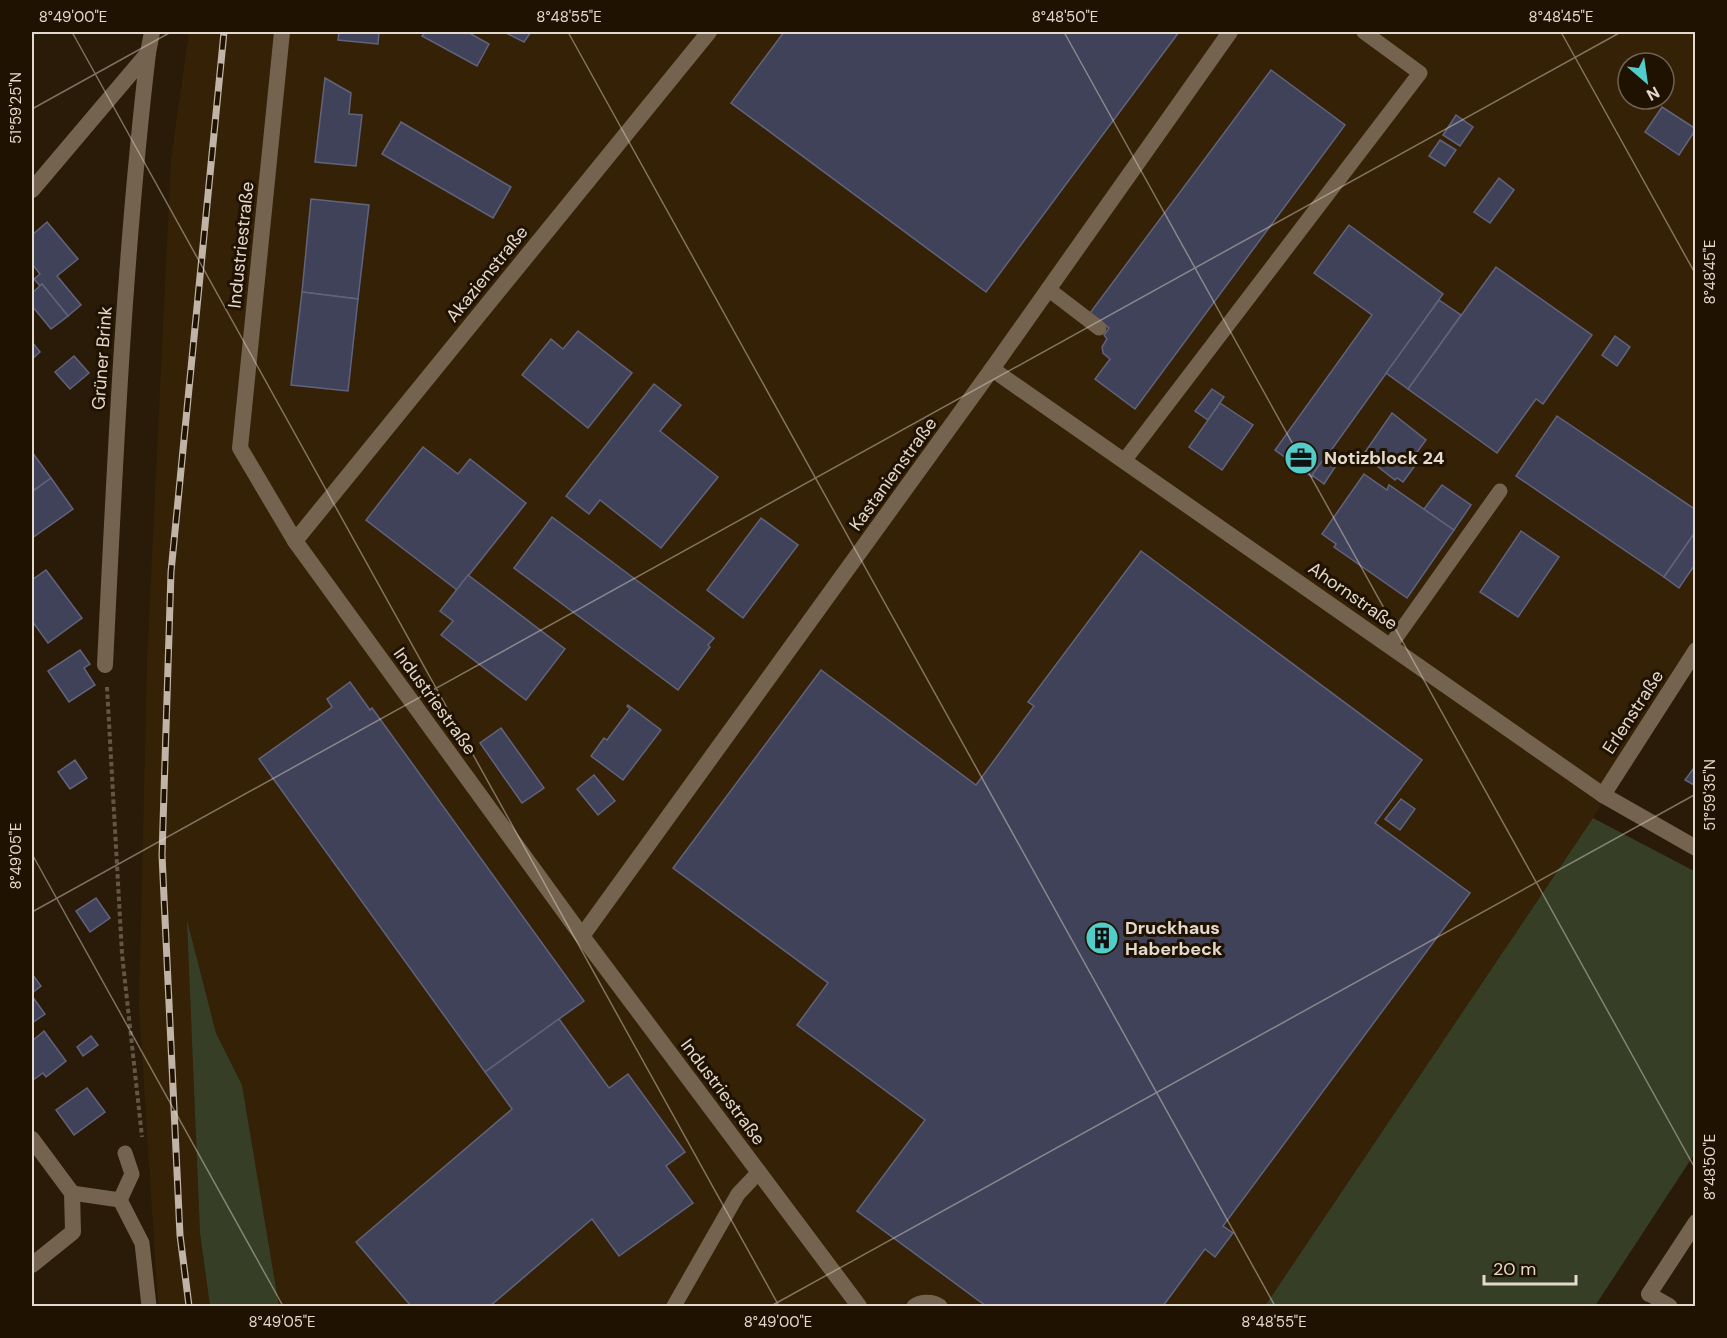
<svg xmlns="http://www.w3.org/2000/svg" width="1727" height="1338" font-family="'DM Sans',sans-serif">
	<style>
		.built { fill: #342106; fill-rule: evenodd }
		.green { fill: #363f26 }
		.building { fill: #404259; stroke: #61637c; stroke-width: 1.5 }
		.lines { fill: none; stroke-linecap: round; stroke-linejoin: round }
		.path { stroke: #635645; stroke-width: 4; stroke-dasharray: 4.5 3; stroke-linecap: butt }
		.service { stroke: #74634e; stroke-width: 15 }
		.minor { stroke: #74634e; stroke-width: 16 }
		.rail-casing { stroke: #bfb4a7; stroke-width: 7 }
		.rail { stroke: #201201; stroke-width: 4.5; stroke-dasharray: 14; stroke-linecap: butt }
		.ticks { fill: none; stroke: #e3d9ce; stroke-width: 1.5; stroke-opacity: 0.45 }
		.labels { text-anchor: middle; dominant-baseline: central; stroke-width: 6; stroke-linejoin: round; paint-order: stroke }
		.street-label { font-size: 18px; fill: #e3d9ce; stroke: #201201 }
		.poi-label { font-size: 18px; font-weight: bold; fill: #e3d9ce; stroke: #201201; text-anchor: start }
		.neatline { fill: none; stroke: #e3d9ce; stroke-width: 2 }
		.ticks-label { font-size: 15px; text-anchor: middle; fill: #e3d9ce }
	</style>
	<rect width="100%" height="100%" fill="#291b07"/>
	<!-- built -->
	<path class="built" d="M189 32H1695V655L1593 818 1265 1306H279L242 1085 216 1033 188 923 200 1233 210 1306H158L139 1006 147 660 171 158ZM1628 63H1664V99H1628Z"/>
	<!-- green -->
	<g class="green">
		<path d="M1593 818 1696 872 1695 1153 1595 1306H1265Z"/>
		<path d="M187 920 216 1033 242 1085 279 1306H210L200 1233Z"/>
	</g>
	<!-- building -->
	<g class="building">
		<path d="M339 32H379L378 44 338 40Z"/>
		<path d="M425 32H473L471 34 489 44 477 66 422 36Z"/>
		<path d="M504 32H531L524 42Z"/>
		<path d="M784 32H1179L986 292 731 103Z"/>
		<path d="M1271 70 1345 125 1135 409 1095 379 1110 359 1103 353 1102 347 1107 339 1104 335 1109 328 1090 313Z"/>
		<path d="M325 78 351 93 349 114 362 115 356 166 315 162Z"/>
		<path d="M1662 107 1696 129 1679 155 1645 132Z"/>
		<path d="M1456 115 1473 127 1460 146 1443 135Z"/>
		<path d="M401 122 511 187 493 218 382 154Z"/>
		<path d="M1440 140 1456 150 1445 166 1429 156Z"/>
		<path d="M1499 178 1514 190 1490 223 1474 212Z"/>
		<path d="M311 199 369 205 358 299 302 292Z"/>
		<path d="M47 222 78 259 57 276 81 305 68 316 42 284 40 286 34 279 40 274 32 264V235Z"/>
		<path d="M1349 225 1443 294 1312 477 1275 450 1372 315 1314 273Z"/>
		<path d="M1496 267 1592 335 1543 404 1536 399 1497 453 1408 389Z"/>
		<path d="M42 284 68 316 51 329 32 306V293Z"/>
		<path d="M302 292 358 299 348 391 291 385Z"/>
		<path d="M1439 300 1461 315 1408 389 1386 373Z"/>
		<path d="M578 331 632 373 588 428 522 375 551 339 563 349Z"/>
		<path d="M1615 336 1630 347 1617 366 1602 355Z"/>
		<path d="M32 342 40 352 32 359Z"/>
		<path d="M74 356 89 373 70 389 55 372Z"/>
		<path d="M654 384 681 405 660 431 718 477 661 548 600 500 589 514 566 496Z"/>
		<path d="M1212 389 1224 397 1208 420 1195 411Z"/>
		<path d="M1220 403 1253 425 1222 470 1189 447Z"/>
		<path d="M1392 413 1426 440 1409 463 1414 467 1403 482 1397 478 1395 480 1363 455Z"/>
		<path d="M1557 416 1696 510V531L1664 577 1516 476Z"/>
		<path d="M423 447 458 474 470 459 526 503 457 590 366 520Z"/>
		<path d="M32 452 51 478 34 490 32 486Z"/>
		<path d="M1328 453 1339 461 1324 484 1312 475Z"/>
		<path d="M1364 474 1387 490 1389 485 1454 530 1407 598 1334 547 1336 544 1322 534Z"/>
		<path d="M51 478 73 509 32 538V492Z"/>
		<path d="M1442 485 1471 505 1454 530 1424 509Z"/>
		<path d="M552 517 714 638 708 645 710 647 678 690 514 568Z"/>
		<path d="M761 518 798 545 743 618 707 590Z"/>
		<path d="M1521 531 1559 557 1518 617 1480 592Z"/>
		<path d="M1696 531V563L1679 588 1664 577Z"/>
		<path d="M1141 551 1422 760 1375 823 1470 893 1223 1226 1233 1233 1215 1257 1205 1249 1163 1306H986L857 1211 925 1120 797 1025 828 983 673 868 821 670 976 785 1034 706 1028 702Z"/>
		<path d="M46 570 82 618 48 643 32 621V580Z"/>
		<path d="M468 575 565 649 526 700 441 635 453 621 440 611Z"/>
		<path d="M80 650 90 664 84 668 95 685 69 702 48 671Z"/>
		<path d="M350 682 370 710 372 708 584 1001 485 1072 259 759 332 707 327 699Z"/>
		<path d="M628 705 661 730 623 780 591 756 604 738 607 740 630 709 627 706Z"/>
		<path d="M501 728 544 788 522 803 480 743Z"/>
		<path d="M75 760 87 778 70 789 58 772Z"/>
		<path d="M1696 765V786L1685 780Z"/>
		<path d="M594 775 615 801 598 815 577 789Z"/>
		<path d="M1401 799 1415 809 1400 830 1385 819Z"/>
		<path d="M96 898 110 918 90 932 76 911Z"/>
		<path d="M32 974 41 986 32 993Z"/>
		<path d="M32 996 45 1014 32 1023Z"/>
		<path d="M559 1019 609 1088 628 1074 685 1152 666 1166 693 1203 619 1256 592 1219 490 1306H411L356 1242 512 1109 485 1072Z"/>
		<path d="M44 1031 66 1061 46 1077 43 1073 33 1080 32 1078V1041Z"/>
		<path d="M91 1036 98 1045 83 1056 77 1047Z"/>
		<path d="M87 1088 105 1112 74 1135 56 1110Z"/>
	</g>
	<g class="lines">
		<!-- path -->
		<path class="path" d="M107 687 122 954 142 1137"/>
		<!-- service -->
		<g class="service">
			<path d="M1048 289 1099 328"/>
			<path d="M1124 461 1420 73 1364 32"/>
			<path d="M1390 646 1500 491"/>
			<path d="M72 1193 120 1200 142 1243 149 1306"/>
			<path d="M120 1200 132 1174 125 1153"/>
			<path d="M1649 1294 1670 1306"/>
			<path d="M674 1306 738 1194 759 1172"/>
			<path d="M914 1306C921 1301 933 1301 940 1306"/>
		</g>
		<!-- minor -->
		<g class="minor">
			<path d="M282 32 240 448 295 541 582 936 859 1306"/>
			<path d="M32 190 148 53 152 32"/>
			<path d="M992 369 1603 795 1696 848"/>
			<path d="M295 541 709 32"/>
			<path d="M105 665C115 461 124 257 148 53"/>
			<path d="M1603 795 1696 650"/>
			<path d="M582 936 992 369 1230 32"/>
			<path d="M32 1139 72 1193 73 1232 32 1265"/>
			<path d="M1649 1294 1696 1222"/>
		</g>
		<defs>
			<path id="rail" d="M189 1306 180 1235 162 855 171 572 224 32"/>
		</defs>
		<!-- rail casing -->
		<use href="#rail" class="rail-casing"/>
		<!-- rail -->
		<use href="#rail" class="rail"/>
	</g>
	<!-- ticks -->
	<path class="ticks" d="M72 32 779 1306M568 32 1275 1306M1064 32 1696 1170M1561 32 1696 275M32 109 171 32M32 854 283 1306M32 912 1621 32M771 1306 1696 794"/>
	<!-- icons -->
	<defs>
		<symbol id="office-disc" viewBox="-11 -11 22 22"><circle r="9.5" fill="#53cdca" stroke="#201201"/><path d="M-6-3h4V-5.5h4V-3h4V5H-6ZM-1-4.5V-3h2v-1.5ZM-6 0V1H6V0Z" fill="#111"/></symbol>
		<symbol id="building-disc" viewBox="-11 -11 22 22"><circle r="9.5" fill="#53cdca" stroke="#201201"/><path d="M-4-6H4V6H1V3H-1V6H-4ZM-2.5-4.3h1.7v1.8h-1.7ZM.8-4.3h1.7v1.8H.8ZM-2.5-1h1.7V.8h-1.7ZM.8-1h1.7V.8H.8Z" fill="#111"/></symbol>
	</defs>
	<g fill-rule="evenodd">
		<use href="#office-disc" x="1282" y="439" width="38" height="38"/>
		<use href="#building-disc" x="1083" y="919" width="38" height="38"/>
	</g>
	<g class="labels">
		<!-- street labels -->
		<g class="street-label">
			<text transform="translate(241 245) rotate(-84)">Industriestraße</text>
			<text transform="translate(487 274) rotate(-51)">Akazienstraße</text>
			<text transform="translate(102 358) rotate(-86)">Grüner Brink</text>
			<text transform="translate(893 474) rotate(-54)">Kastanienstraße</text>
			<text transform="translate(1353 596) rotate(35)">Ahornstraße</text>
			<text transform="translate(435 701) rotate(54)">Industriestraße</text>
			<text transform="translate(1633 712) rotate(-57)">Erlenstraße</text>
			<text transform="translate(723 1092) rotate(53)">Industriestraße</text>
		</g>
		<!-- poi labels -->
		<g class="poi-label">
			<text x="1324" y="458">Notizblock 24</text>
			<text x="1125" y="928">Druckhaus<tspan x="1125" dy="21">Haberbeck</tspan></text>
		</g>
	</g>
	<!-- border -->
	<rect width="1727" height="1338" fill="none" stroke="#201201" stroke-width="66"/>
	<!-- north arrow -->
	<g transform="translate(1646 81) rotate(151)"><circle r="28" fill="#201201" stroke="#6e6253" stroke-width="1.5"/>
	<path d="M0-4.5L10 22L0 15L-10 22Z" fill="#53cdca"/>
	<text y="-9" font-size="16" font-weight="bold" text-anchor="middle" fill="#e3d9ce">N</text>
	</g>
	<!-- scale -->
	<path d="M1484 1275v9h92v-9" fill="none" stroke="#e3d9ce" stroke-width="3"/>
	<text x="1493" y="1275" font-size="18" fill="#e3d9ce" stroke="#201201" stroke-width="4.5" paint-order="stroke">20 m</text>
	<rect x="33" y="33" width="1661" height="1272" class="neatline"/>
	<g class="ticks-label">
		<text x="73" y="22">8°49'00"E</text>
		<text x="569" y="22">8°48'55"E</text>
		<text x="1065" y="22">8°48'50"E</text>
		<text x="1561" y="22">8°48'45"E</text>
		<text transform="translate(16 108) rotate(-90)" y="5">51°59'25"N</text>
		<text transform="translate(1710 272) rotate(-90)" y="5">8°48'45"E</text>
		<text transform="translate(1710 795) rotate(-90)" y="5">51°59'35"N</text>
		<text transform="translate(16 856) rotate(-90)" y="5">8°49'05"E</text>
		<text transform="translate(1710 1167) rotate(-90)" y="5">8°48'50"E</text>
		<text x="282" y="1327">8°49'05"E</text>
		<text x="778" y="1327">8°49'00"E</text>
		<text x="1274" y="1327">8°48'55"E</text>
	</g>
</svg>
